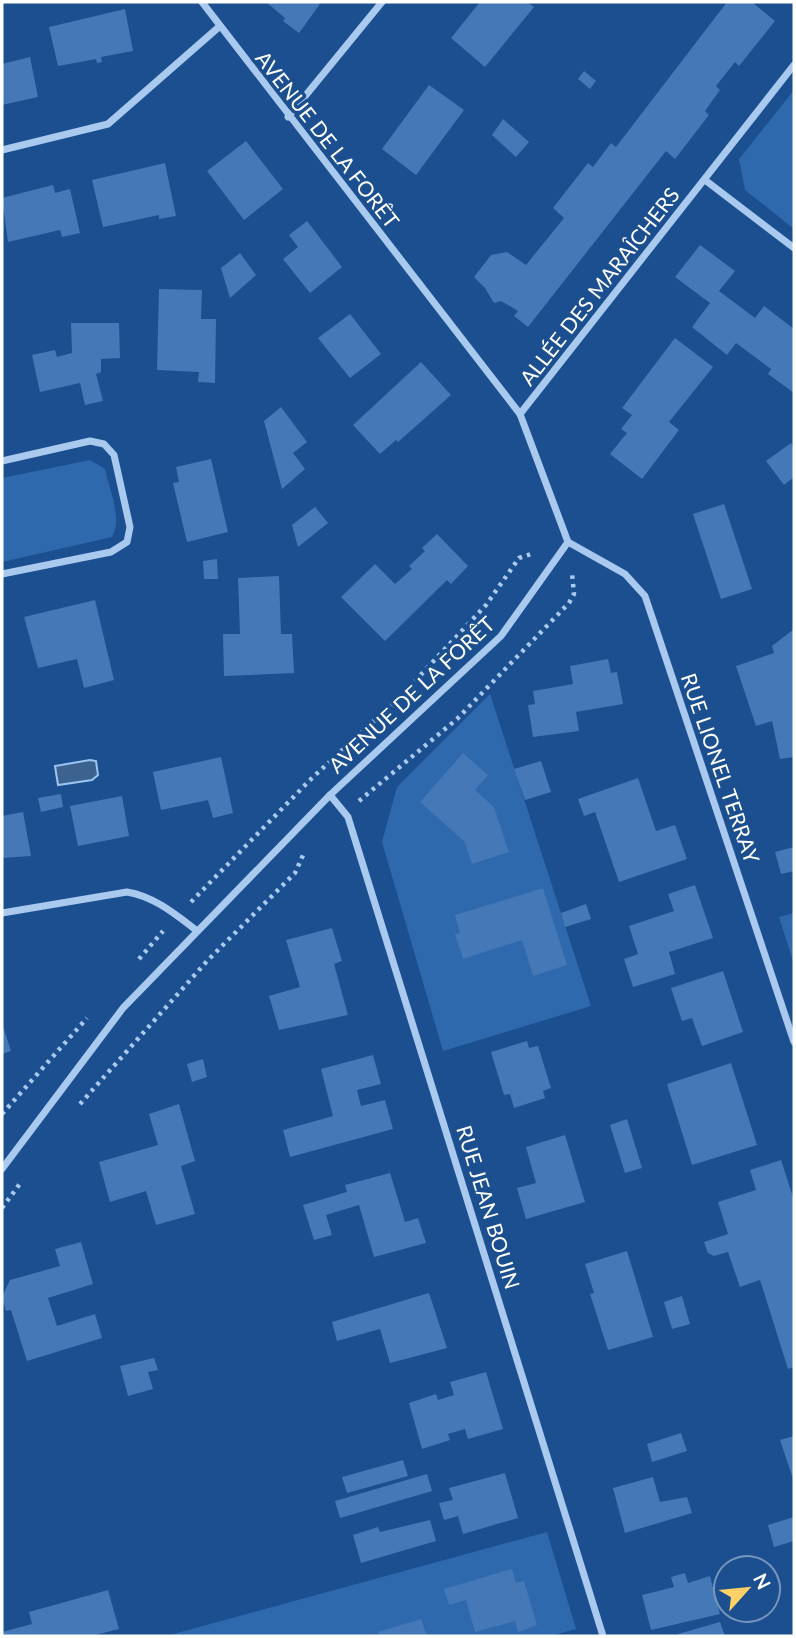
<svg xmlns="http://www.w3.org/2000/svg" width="796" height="1638" font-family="Lato,sans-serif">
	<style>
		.green { fill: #2e69ad }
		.water { fill: #3c6290; stroke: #9cc4f0; stroke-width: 2 }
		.building { fill: #4478b7 }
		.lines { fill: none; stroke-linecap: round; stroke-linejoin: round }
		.path { stroke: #a9c9ee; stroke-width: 4.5; stroke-dasharray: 3.5 5; stroke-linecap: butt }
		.street { stroke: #a9c9ee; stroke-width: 7 }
		.labels { text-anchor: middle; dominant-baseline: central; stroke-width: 7; stroke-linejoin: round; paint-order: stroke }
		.street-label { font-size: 21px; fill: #fff; stroke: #1b4f8f }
	</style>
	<rect width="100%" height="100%" fill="#1b4f8f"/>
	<!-- green -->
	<g class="green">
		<path d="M794 90V229L745 190 739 159Z"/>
		<path d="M90 460 105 469C109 489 123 519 112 537L2 562V478Z"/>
		<path d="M490 694 591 1006 443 1051 382 842 397 787Z"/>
		<path d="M794 913V964L779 917Z"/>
		<path d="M547 1532 576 1629 550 1636H166Z"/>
	</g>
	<!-- water -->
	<path class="water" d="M90 760 96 761 98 775 92 780 58 785 55 766Z"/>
	<!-- building -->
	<g class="building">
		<path d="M266 2H316L320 4 299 33 283 21 285 18Z"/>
		<path d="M480 2H527L534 7 485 67 451 38Z"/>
		<path d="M727 2H752L775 21 739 66 735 62 716 86 720 90 705 111 709 115 675 159 666 151 528 327 514 316 518 311 501 301 494 303 485 288 474 277 491 255 507 252 526 265 564 218 553 208 588 163 593 167 611 143 616 147Z"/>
		<path d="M125 9 133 51 101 57 102 62 97 63 96 59 58 66 49 27Z"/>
		<path d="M30 57 38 97 2 105V64Z"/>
		<path d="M584 71 596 81 590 89 578 79Z"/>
		<path d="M429 85 464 110 416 175 382 149Z"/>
		<path d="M503 119 529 142 516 157 492 135Z"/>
		<path d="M246 141 283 189 244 220 207 171Z"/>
		<path d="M165 163 176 216 159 219V215L103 227 92 180Z"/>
		<path d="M53 185 55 193 70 189 80 233 62 237 60 230 8 242 2 198Z"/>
		<path d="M307 221 342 267 310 293 283 259 298 247 289 235Z"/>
		<path d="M700 245 735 271 719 291 755 318 764 306 794 329V393L768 374 771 369 736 343 727 355 692 327 710 303 675 277Z"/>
		<path d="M240 253 256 275 230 298 221 268Z"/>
		<path d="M159 289 202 290 201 319H216L215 383 198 382 199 372 157 370Z"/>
		<path d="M350 314 381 354 350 378 318 338Z"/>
		<path d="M71 323H119L120 358 101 359V372L96 374 103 401 85 405 80 383 40 392 32 355 55 350 57 357 72 353Z"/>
		<path d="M675 338 713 367 669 422 679 430 642 479 610 454 627 433 621 429 632 415 622 408Z"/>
		<path d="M421 362 451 395 398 442 396 440 380 454 353 425Z"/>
		<path d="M281 407 307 442 293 453 305 469 282 489 264 421Z"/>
		<path d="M791 443 794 448V477L784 485 766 461Z"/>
		<path d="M211 459 228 532 187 542 173 483 179 482 176 467Z"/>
		<path d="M724 504 752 589 721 599 693 514Z"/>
		<path d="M315 507 328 523 298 547 292 525Z"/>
		<path d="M437 534 468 566 451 584 447 580 385 641 341 597 375 564 395 584 412 569 409 566 425 551 422 548Z"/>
		<path d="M217 559 218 579H204L203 561Z"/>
		<path d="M279 576 281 634H292L294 673 224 676 223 634H240L238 578Z"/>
		<path d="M95 600 114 680 84 688 77 659 38 668 24 617Z"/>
		<path d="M794 629V757L780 759 772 721 756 726 736 666 774 653 772 646Z"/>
		<path d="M608 659 611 673 617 672 623 704 576 712 579 731 533 737 528 705 535 704 533 691 573 684 570 666Z"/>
		<path d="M463 753 488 775 475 790 494 807 509 852 472 864 464 841 420 802Z"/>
		<path d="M221 757 233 813 213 818 208 800 161 810 153 772Z"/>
		<path d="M541 761 551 792 525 800 514 769Z"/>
		<path d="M638 778 656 831 675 825 687 859 619 882 595 812 584 816 578 799Z"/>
		<path d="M61 794 63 807 41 812 38 798Z"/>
		<path d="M122 796 129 836 78 846 70 806Z"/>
		<path d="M23 812 31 856 2 858V816Z"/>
		<path d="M794 847V871L781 874 775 852Z"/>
		<path d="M695 885 713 938 669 952 675 974 633 987 624 959 638 954 629 926 674 911 668 894Z"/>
		<path d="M543 888 567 965 533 976 522 940 463 959 455 934 460 933 455 915Z"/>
		<path d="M586 904 591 919 565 927 561 913Z"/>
		<path d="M332 928 342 961 334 964 348 1015 279 1030 269 996 300 987 286 940Z"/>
		<path d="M723 971 743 1032 702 1046 692 1018 682 1021 671 988Z"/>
		<path d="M2 1023 11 1051 2 1054Z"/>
		<path d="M527 1041 529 1048 538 1046 551 1088 543 1091 545 1098 514 1108 510 1094 504 1095 491 1052Z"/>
		<path d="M373 1055 381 1084 357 1090 361 1106 385 1100 393 1129 290 1157 283 1130 333 1116 321 1069Z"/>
		<path d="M203 1059 207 1077 192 1082 187 1064Z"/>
		<path d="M731 1063 757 1145 692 1165 667 1084Z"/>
		<path d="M179 1104 195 1161 181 1166 195 1214 156 1225 146 1191 110 1202 99 1162 158 1145 149 1114Z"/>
		<path d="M627 1119 642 1168 625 1173 610 1125Z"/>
		<path d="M565 1135 585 1202 526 1219 517 1188 536 1183 526 1147Z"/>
		<path d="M781 1160 794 1200V1367L788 1369 760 1280 740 1287 728 1252 714 1256 708 1253 704 1242 728 1234 718 1202 756 1190 750 1170Z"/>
		<path d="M390 1173 405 1222 418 1218 426 1243 374 1257 359 1205 326 1215 332 1235 314 1240 303 1205 347 1192 345 1185Z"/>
		<path d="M81 1242 93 1284 48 1298 57 1326 95 1314 102 1338 27 1361 11 1310 6 1311 2 1297 10 1280 60 1266 55 1249Z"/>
		<path d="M627 1251 653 1337 608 1350 590 1294 594 1293 585 1264Z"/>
		<path d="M429 1293 447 1348 390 1363 380 1329 337 1341 332 1322Z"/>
		<path d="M682 1296 690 1324 672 1329 664 1302Z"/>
		<path d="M154 1358 158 1370 148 1372 153 1389 128 1396 120 1366Z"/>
		<path d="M486 1372 503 1429 468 1439 465 1429 448 1434 450 1440 422 1449 409 1403 436 1394 438 1400 454 1395 450 1382Z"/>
		<path d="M681 1433 687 1451 652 1462 647 1444Z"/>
		<path d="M794 1436V1482L780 1440Z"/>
		<path d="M403 1460 408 1476 347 1493 342 1477Z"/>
		<path d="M505 1473 518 1518 463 1534 458 1516 444 1520 439 1503 453 1500 449 1488Z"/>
		<path d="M427 1474 432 1491 340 1518 335 1501Z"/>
		<path d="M653 1477 660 1502 687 1497 692 1513 625 1533 613 1488Z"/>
		<path d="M794 1517V1541L774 1547 768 1525Z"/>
		<path d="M430 1520 436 1541 361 1563 353 1535 378 1527 380 1532Z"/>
		<path d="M512 1569 516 1583 524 1581 537 1625 518 1632 515 1621 475 1632 466 1600 449 1605 444 1589Z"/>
		<path d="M685 1573 688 1583 710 1576 720 1614 651 1630 642 1595 674 1587 671 1577Z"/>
		<path d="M108 1590 119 1629 91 1636H2V1632L32 1624 29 1612Z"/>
		<path d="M421 1619 427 1636H379L378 1632Z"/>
		<path d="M720 1622 725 1636H678V1634Z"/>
	</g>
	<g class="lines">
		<!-- path -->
		<g class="path">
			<path d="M359 801 457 719 569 603 574 594 572 573"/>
			<path d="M191 902 312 778 400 697 486 605 519 558 534 553"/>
			<path d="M139 959 163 931"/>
			<path d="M80 1104 208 960 295 873 304 853"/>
			<path d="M2 1114 87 1018"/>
			<path d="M2 1208 22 1181"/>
		</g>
		<!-- street -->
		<g class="street">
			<path d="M202 2 520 414 568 542"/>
			<path d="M288 117 382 2"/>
			<path d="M2 150 108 124 220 26"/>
			<path d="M705 180 794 248"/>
			<path d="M520 414 794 65"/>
			<path d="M2 461 90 441 104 444 114 455 130 527 127 542 111 552 2 574"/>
			<path d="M568 542 625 574 645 596 794 1042"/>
			<path d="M330 795 348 817 603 1636"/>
			<path d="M2 913 127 892C153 896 175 914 196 930"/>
			<path d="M2 1169 123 1008 330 795 501 636 568 542"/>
		</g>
	</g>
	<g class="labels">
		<!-- street labels -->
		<g class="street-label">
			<text transform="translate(328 139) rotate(52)">AVENUE DE LA FORÊT</text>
			<text transform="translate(599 286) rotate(-52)">ALLÉE DES MARAÎCHERS</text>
			<text transform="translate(411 694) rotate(-43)">AVENUE DE LA FORÊT</text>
			<text transform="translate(721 768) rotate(71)">RUE LIONEL TERRAY</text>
			<text transform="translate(489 1207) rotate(73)">RUE JEAN BOUIN</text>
		</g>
	</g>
	<!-- border -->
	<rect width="796" height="1638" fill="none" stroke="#ffffff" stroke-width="7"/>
	<!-- north arrow -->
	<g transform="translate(747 1589) rotate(63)"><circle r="33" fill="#1b4f8f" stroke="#7695bc" stroke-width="2"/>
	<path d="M0-5L12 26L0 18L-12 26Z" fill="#ffd166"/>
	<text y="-10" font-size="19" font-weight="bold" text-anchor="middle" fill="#ffffff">N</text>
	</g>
</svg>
